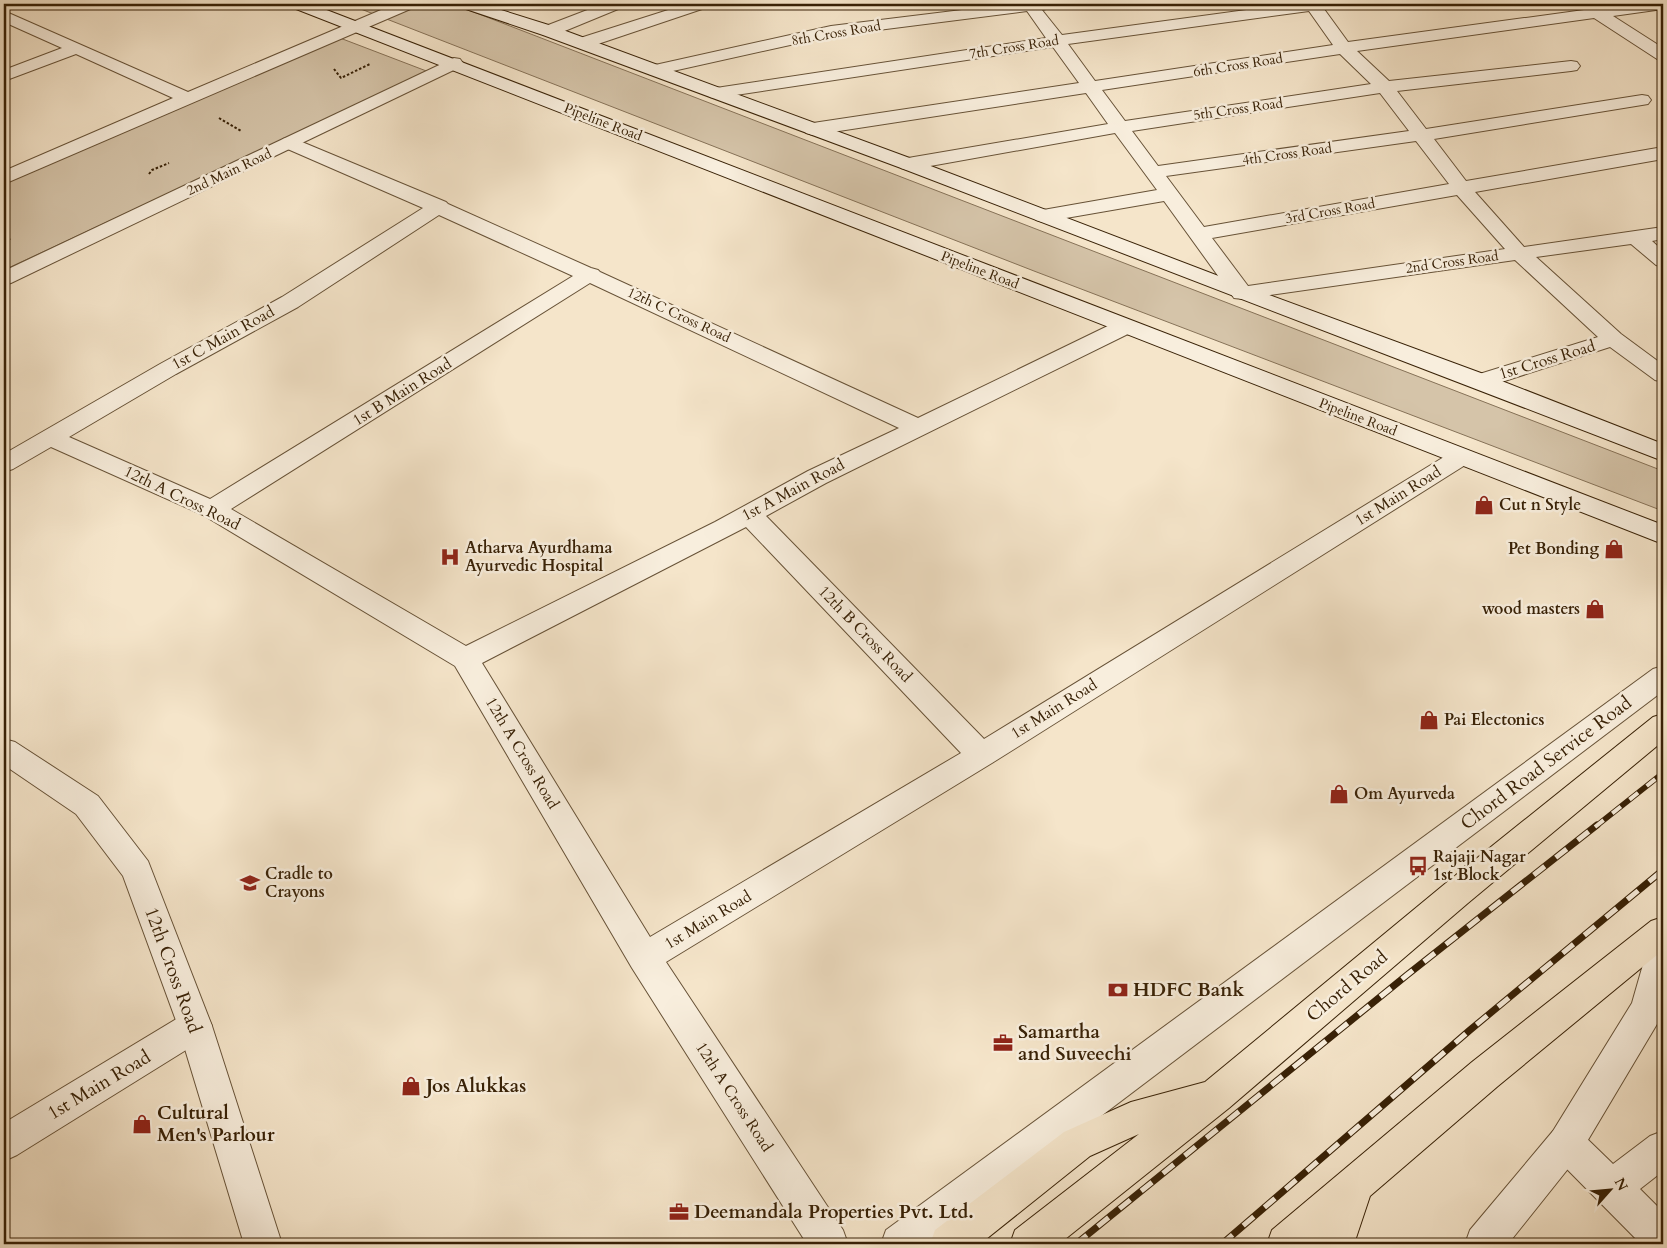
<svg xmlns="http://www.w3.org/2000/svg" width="1667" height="1248" font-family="Cardo,serif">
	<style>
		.green { fill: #d5c4a9; stroke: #867258 }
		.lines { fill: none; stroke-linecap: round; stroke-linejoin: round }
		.minor-casing { stroke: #675237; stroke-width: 2 }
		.tertiary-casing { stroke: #675237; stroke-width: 2 }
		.secondary-casing { stroke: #382106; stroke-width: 2 }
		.primary-casing { stroke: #382106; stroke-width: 2 }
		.path-far1 { stroke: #382106; stroke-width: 2; stroke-dasharray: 2.5 2; stroke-linecap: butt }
		.path { stroke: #382106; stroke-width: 2.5; stroke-dasharray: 3 2; stroke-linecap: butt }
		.minor { fill: #f8eedd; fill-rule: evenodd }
		.tertiary { fill: #f8eedd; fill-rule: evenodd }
		.secondary { fill: #f8eedd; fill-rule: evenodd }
		.primary { fill: #f5e5ca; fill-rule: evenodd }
		.rail-far1-casing { stroke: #382106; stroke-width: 5.5 }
		.rail-casing { stroke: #382106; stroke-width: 7 }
		.rail-far1 { stroke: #f8eedd; stroke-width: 4; stroke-dasharray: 11; stroke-linecap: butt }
		.rail { stroke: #f8eedd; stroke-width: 5; stroke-dasharray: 14; stroke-linecap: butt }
		.labels { text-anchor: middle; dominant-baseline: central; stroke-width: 5; stroke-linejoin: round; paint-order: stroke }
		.far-street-label { font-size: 14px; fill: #382106; stroke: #f8eedd }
		.street-label { font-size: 16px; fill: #382106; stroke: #f8eedd }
		.poi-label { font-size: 16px; font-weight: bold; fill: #382106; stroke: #f8eedd; text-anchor: start }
		.near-street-label { font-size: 19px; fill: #382106; stroke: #f8eedd }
		.near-poi-label { font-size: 19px; font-weight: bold; fill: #382106; stroke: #f8eedd; text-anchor: start }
	</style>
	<rect width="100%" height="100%" fill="#f5e5ca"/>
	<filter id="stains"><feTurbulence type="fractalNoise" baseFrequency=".004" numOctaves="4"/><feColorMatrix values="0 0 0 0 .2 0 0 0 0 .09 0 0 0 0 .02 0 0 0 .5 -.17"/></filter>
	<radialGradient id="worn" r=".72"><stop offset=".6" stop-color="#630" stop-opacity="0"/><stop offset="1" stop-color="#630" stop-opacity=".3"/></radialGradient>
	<!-- green -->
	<g class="green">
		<path d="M348 4H453L1663 471V511L1034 271Z"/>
		<path d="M340 38 429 72 4 270V184Z"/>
	</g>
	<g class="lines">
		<defs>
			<g id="minor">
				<path d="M395 4H417L415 7 4 184V171L173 98 76 54 4 81V70L62 48 4 22V11L188 92Z"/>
				<path d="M603 4H625L623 7 555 35H543L541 31 543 27Z"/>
				<path d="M687 4H710L708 7 589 47H577L575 43 577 39Z"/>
				<path d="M1011 4H1056L1054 7 1042 10 1062 35 1290 4H1331L1329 7 1324 9 1348 42 1584 10 1585 6 1591 4 1600 8 1630 4H1663V9L1613 16 1663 48V60L1657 59 1594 18 1357 51 1389 81 1571 61 1577 62 1580 66 1577 70 1571 71 1397 91 1426 129 1642 95 1648 96 1651 100 1648 104 1642 105 1434 139 1466 181 1663 147V159L1475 192 1524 247 1663 227V239L1652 241 1663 251V267L1656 265 1631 244 1536 257 1621 334 1663 365V382L1655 380 1610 347 1489 386 1481 388 1473 386 1469 381 1473 376 1598 337 1515 260 1242 299 1234 298 1164 201 1043 222 1036 220 1033 216 1036 212 1043 210 1157 190 1115 133 908 170 901 168 898 164 901 160 908 158 1108 124 1086 93 813 135 806 133 804 129 806 125 813 123 1079 83 1053 47 716 98 710 97 707 93 710 89 716 88 1046 38 1027 11 831 36 655 75 649 74 646 70 649 66 655 65 831 26ZM1309 11 1333 45 1095 81 1068 44ZM1340 54 1371 84 1125 121 1102 90ZM1380 93 1409 131 1158 166 1132 131ZM1416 141 1449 184 1204 227 1166 176ZM1457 195 1505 249 1248 286 1212 238Z"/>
				<path d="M290 137 446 202 448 204 591 268 598 270 600 272 918 418 1116 322 1124 320 1132 322 1135 327 1132 332 826 483 766 516 984 739 1452 452 1461 449 1470 452 1473 457 1470 462 992 763 666 962 843 1230 848 1244H807L632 968 455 666 203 515 51 447 13 469 4 472V454L160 364 282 297 423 208 283 147 281 143 283 139ZM439 215 573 276 210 499 69 437 176 374 298 307ZM590 283 899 428 808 471 715 522 466 646 231 509ZM746 527 961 753 650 937 482 663Z"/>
				<path d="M195 1010 207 1015 212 1026 207 1037 17 1155 4 1161V1123L183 1015Z"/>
				<path d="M1566 1125 1579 1131 1613 1164 1650 1136 1663 1131V1171L1640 1189 1663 1212V1244H1641L1553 1155 1547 1143 1553 1131Z"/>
			</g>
			<g id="tertiary">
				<path d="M454 58 460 59 463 63 460 67 11 283 4 285V271Z"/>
				<path d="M1663 666V691L932 1244H881L886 1230 1653 669Z"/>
				<path d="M4 739 15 742 98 796 148 861 212 1026 282 1244H244L178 1026 123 876 76 814 4 765Z"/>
				<path d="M1663 940V1012L1660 1019 1579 1155 1508 1244H1465L1470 1230 1553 1131 1632 1003 1646 954 1651 944Z"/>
			</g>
			<g id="secondary">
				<path d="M289 4H311L1663 525V544L291 7Z"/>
				<path d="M458 4H482L555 27 915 160 1250 288 1489 376 1663 444V461L901 168 543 35 460 7Z"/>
			</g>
			<g id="primary">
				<path d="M1663 714V741L1468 903 1229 1108 1059 1244H1010L1015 1230 1139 1134 1090 1156 980 1244H930L935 1230 1064 1132 1131 1102 1205 1082 1446 883 1653 717Z"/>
				<path d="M1663 917V950L1498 1086 1370 1196 1354 1244H1267L1272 1230 1472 1062 1651 921Z"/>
			</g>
		</defs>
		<!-- minor casing -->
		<use href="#minor" class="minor-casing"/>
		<!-- tertiary casing -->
		<use href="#tertiary" class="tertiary-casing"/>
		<!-- secondary casing -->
		<use href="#secondary" class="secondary-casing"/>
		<!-- primary casing -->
		<use href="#primary" class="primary-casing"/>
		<!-- path-far1 -->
		<g class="path-far1">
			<path d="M334 69 341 78 370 64"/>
			<path d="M219 118 241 131"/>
			<path d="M149 174 152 170 169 163"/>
		</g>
		<!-- path -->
		<path class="path" d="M4 236 10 240"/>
		<!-- minor -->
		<use href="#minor" class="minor"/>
		<!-- tertiary -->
		<use href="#tertiary" class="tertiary"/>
		<!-- secondary -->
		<use href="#secondary" class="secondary"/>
		<!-- primary -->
		<use href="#primary" class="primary"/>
		<defs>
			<path id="rail-far1" d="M1595 827 1663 773"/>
			<g id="rail">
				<path d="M1076 1244 1407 975 1597 825"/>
				<path d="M1222 1244 1470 1030 1663 870"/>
			</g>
		</defs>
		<!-- rail-far1 casing -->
		<use href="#rail-far1" class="rail-far1-casing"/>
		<!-- rail casing -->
		<use href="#rail" class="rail-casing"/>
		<!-- rail-far1 -->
		<use href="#rail-far1" class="rail-far1"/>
		<!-- rail -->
		<use href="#rail" class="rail"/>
	</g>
	<!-- icons -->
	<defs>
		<symbol id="shop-bare" viewBox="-9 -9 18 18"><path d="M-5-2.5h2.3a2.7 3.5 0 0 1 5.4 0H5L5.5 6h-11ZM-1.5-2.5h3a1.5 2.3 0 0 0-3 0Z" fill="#8f2418" stroke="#f8eedd" stroke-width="2.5" paint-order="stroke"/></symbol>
		<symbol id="hospital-bare" viewBox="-9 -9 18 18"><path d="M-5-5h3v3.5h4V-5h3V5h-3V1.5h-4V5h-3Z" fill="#8f2418" stroke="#f8eedd" stroke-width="2.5" paint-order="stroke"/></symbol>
		<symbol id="bus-bare" viewBox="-9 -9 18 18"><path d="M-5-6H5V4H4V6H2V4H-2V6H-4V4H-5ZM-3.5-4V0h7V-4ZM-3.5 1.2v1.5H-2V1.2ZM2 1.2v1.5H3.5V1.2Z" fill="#8f2418" stroke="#f8eedd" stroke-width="2.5" paint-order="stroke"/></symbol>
		<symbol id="school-bare" viewBox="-9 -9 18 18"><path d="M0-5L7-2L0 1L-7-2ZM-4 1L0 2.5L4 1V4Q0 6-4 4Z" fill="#8f2418" stroke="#f8eedd" stroke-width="2.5" paint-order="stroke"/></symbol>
		<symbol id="bank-bare" viewBox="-9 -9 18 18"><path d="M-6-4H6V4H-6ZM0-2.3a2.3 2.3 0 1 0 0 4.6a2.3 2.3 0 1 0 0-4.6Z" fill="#8f2418" stroke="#f8eedd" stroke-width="2.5" paint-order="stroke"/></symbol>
		<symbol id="office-bare" viewBox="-9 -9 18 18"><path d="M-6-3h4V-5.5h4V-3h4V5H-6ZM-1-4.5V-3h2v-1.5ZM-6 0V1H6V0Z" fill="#8f2418" stroke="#f8eedd" stroke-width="2.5" paint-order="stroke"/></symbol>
	</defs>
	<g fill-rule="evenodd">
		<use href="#shop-bare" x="1470" y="491" width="28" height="28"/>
		<use href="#shop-bare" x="1600" y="535" width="28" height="28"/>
		<use href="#hospital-bare" x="436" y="543" width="28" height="28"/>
		<use href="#shop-bare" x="1581" y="595" width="28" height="28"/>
		<use href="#shop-bare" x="1415" y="706" width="28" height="28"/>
		<use href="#shop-bare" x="1325" y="780" width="28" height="28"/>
		<use href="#bus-bare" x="1404" y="852" width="28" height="28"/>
		<use href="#school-bare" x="236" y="869" width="28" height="28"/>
		<use href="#bank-bare" x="1104" y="976" width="28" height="28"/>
		<use href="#office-bare" x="989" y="1029" width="28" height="28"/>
		<use href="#shop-bare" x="397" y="1072" width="28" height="28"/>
		<use href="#shop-bare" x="128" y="1110" width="28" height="28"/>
		<use href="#office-bare" x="665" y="1198" width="28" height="28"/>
	</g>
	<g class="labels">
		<!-- far-street labels -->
		<g class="far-street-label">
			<text transform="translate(836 33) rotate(-10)">8th Cross Road</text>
			<text transform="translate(1014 47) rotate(-9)">7th Cross Road</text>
			<text transform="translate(1238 65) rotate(-9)">6th Cross Road</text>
			<text transform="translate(1238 109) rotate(-8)">5th Cross Road</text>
			<text transform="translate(603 122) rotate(21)">Pipeline Road</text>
			<text transform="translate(1287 154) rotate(-8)">4th Cross Road</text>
			<text transform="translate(229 172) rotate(-25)">2nd Main Road</text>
			<text transform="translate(1330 211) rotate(-10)">3rd Cross Road</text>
			<text transform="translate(1452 262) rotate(-8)">2nd Cross Road</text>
			<text transform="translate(980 270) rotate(21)">Pipeline Road</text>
			<text transform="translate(679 315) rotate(25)">12th C Cross Road</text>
			<text transform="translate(1358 417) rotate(21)">Pipeline Road</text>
		</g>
		<!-- street labels -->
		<g class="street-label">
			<text transform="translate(223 338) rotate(-29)">1st C Main Road</text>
			<text transform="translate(1547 360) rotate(-17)">1st Cross Road</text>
			<text transform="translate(402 392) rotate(-32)">1st B Main Road</text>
			<text transform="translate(793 490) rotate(-28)">1st A Main Road</text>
			<text transform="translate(1398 496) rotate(-32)">1st Main Road</text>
			<text transform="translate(182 498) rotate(26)">12th A Cross Road</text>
			<text transform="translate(865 634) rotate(46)">12th B Cross Road</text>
			<text transform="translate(1054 709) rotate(-32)">1st Main Road</text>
			<text transform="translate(522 753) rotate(59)">12th A Cross Road</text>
			<text transform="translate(708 920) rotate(-31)">1st Main Road</text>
			<text transform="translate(734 1097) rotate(57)">12th A Cross Road</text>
		</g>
		<!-- poi labels -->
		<g class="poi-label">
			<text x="1499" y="505">Cut n Style</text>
			<text x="465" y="548">Atharva Ayurdhama<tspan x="465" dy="18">Ayurvedic Hospital</tspan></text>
			<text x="1599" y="549" text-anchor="end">Pet Bonding</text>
			<text x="1580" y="609" text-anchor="end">wood masters</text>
			<text x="1444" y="720">Pai Electonics</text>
			<text x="1354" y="794">Om Ayurveda</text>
			<text x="1433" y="857">Rajaji Nagar<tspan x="1433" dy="18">1st Block</tspan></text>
			<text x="265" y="874">Cradle to<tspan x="265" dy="18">Crayons</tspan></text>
		</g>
		<!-- near-street labels -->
		<g class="near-street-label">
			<text transform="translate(1546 763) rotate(-37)">Chord Road Service Road</text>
			<text transform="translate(173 970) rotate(70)">12th Cross Road</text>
			<text transform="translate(1347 986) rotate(-40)">Chord Road</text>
			<text transform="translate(99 1085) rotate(-31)">1st Main Road</text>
		</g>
		<!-- near-poi labels -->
		<g class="near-poi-label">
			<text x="1133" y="990">HDFC Bank</text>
			<text x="1018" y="1032">Samartha<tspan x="1018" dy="22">and Suveechi</tspan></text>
			<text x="426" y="1086">Jos Alukkas</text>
			<text x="157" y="1113">Cultural<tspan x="157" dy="22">Men's Parlour</tspan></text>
			<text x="694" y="1212">Deemandala Properties Pvt. Ltd.</text>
		</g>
	</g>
	<!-- margin -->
	<rect width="1667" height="1248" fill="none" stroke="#f5e5ca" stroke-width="20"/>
	<rect x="5" y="5" width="1657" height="1238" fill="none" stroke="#382106" stroke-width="2.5"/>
	<rect x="10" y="10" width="1647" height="1228" fill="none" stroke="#382106"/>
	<!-- north arrow -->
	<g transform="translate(1610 1190) rotate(63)" stroke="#f8eedd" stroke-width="4" paint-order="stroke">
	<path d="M0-4L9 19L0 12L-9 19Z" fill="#382106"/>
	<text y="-8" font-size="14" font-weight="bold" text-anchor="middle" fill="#382106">N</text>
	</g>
	<rect width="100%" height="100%" filter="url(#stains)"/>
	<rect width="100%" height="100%" fill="url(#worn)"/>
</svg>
